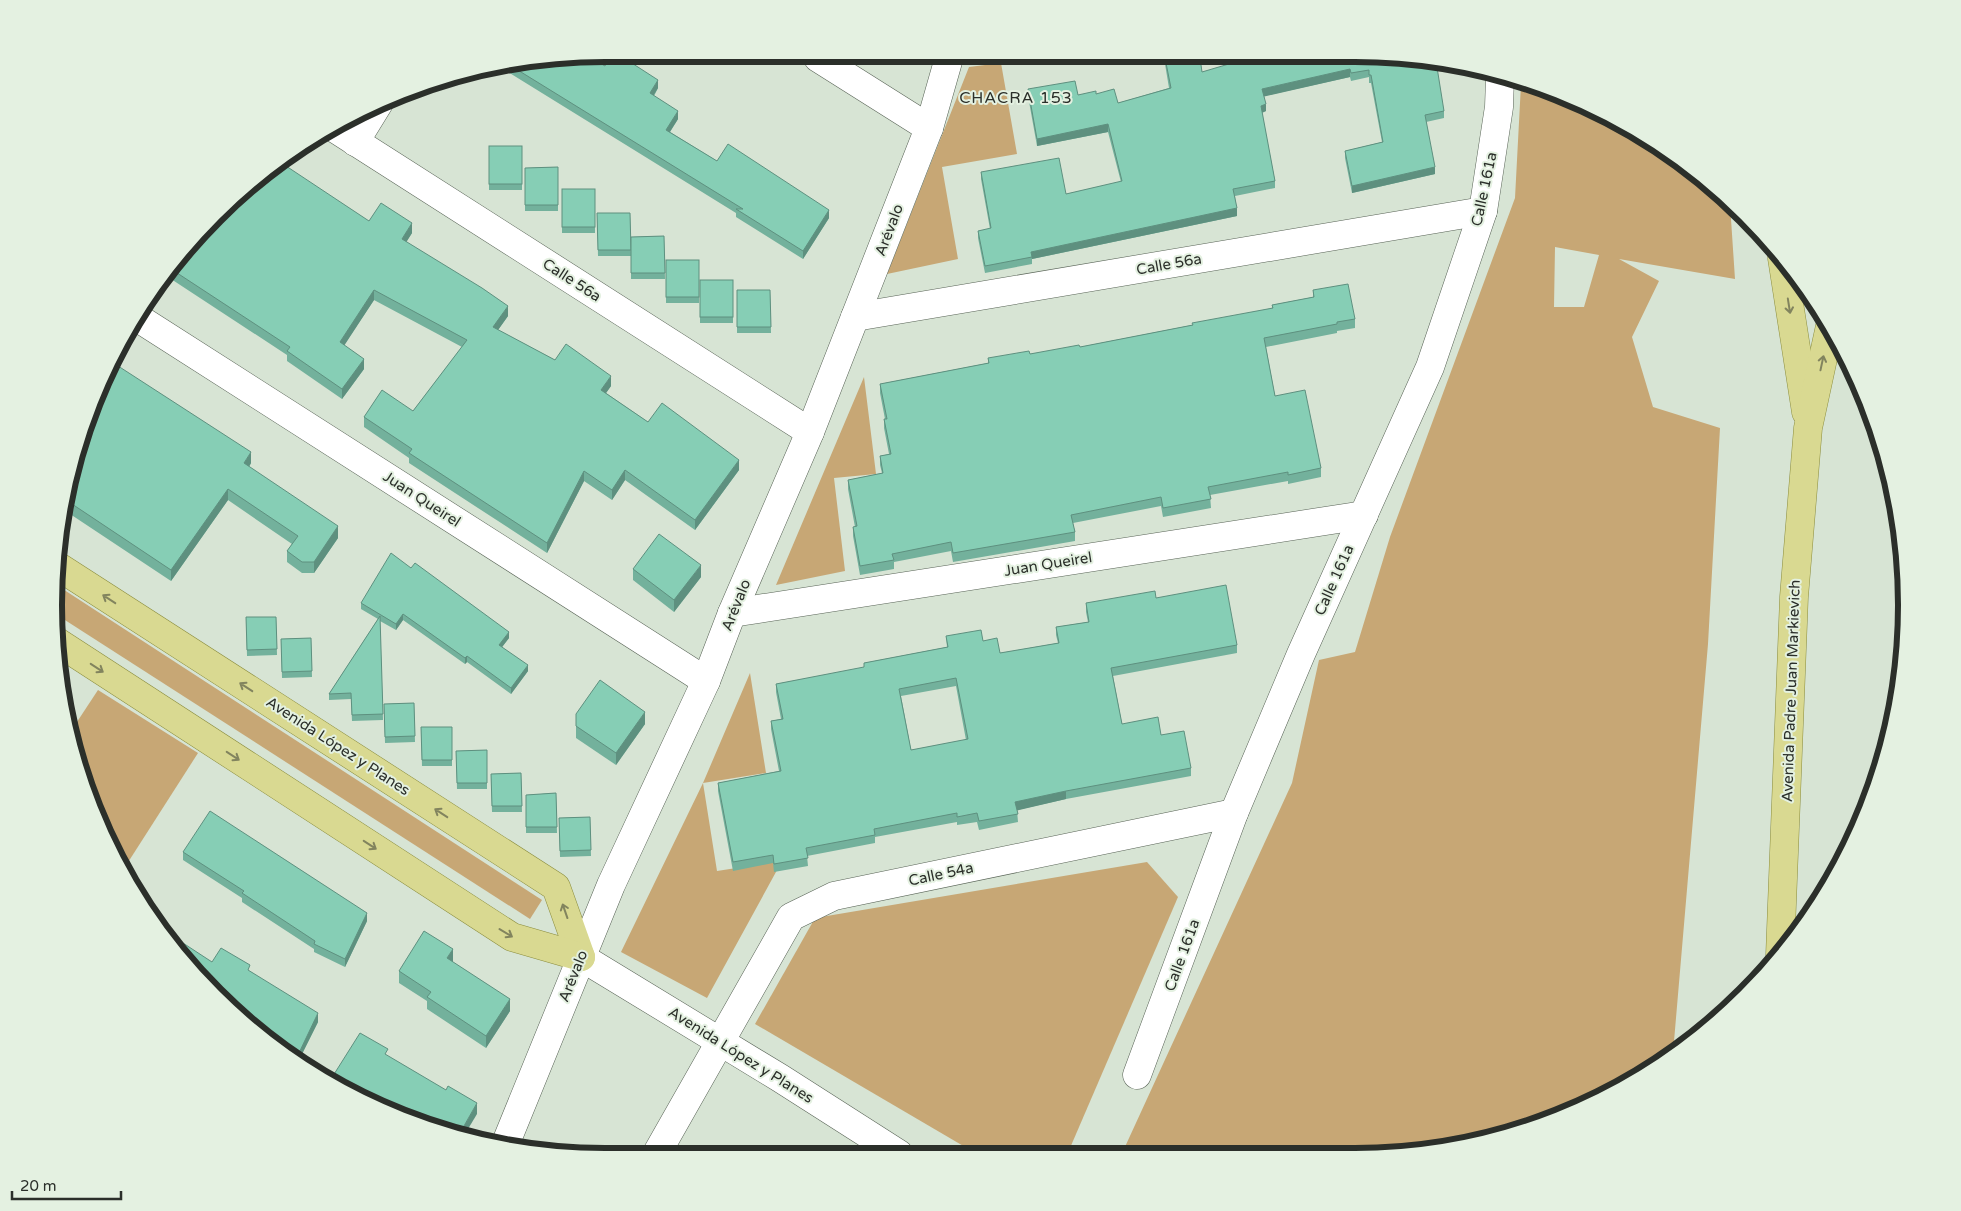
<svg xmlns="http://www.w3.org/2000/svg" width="1961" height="1211" font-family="'Varela Round',sans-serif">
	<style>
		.green { fill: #c7a775; fill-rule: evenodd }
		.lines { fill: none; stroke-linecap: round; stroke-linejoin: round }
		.minor-casing { stroke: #586356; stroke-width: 29 }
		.major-casing { stroke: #8b8d3e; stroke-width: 29 }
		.minor { stroke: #fff; stroke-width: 28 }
		.major { stroke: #d9d991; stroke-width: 28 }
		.wall { fill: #73b19c; fill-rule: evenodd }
		.shaded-wall { fill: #5e907f }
		.building { fill: #86ceb5; stroke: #5e907f; fill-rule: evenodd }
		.oneway { stroke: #82845e }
		.labels { text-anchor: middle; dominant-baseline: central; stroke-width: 4; stroke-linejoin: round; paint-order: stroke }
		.street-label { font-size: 15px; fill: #2b2f2a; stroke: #e4f1e1 }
		.neighbourhood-label { font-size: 16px; letter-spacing: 1px; fill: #2b2f2a; stroke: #e4f1e1 }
		.rim { fill: none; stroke: #2b2f2a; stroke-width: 6 }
	</style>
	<rect width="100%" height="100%" fill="#d7e4d4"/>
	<!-- green -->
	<g class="green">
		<path d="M1001 63 1017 154 942 167 958 259 887 274 969 67Z"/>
		<path d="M1521 84 1566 96 1691 168 1730 204 1735 279 1619 259 1659 281 1632 337 1653 407 1720 428 1708 644 1673 1053 1631 1083 1533 1128 1392 1156 1123 1155 1124 1149 1292 783 1319 660 1355 652 1390 537 1515 198ZM1555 247 1599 255 1584 307H1554Z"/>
		<path d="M864 377 876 474 834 478 845 571 776 585Z"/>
		<path d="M55 584 542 900 530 919 54 613Z"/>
		<path d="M750 673 766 773 703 783 717 871 782 861 707 998 621 952 703 783Z"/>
		<path d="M98 690 198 753 125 867 83 783 71 731Z"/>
		<path d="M1147 862 1178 897 1067 1155 977 1154 755 1024 815 918Z"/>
	</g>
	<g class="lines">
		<defs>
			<g id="minor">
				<path d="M818 58 929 128"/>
				<path d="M334 128 810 432"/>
				<path d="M355 142 379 103"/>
				<path d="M855 317 1483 211"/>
				<path d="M138 318 706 681"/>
				<path d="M732 613 1364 515"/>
				<path d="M581 957 780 1078 899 1154"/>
				<path d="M1137 1075 1234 813 1301 654 1430 367 1483 211 1499 107 1500 78"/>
				<path d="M505 1145 611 885 706 681 732 613 810 432 929 128 949 58"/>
				<path d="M657 1153 791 917 834 896 1234 813"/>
			</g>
			<g id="major">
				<path d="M1782 258 1806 412"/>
				<path d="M56 565 556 887 581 957"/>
				<path d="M56 641 512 937 581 957"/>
				<path d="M1780 955 1794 597 1808 428 1830 326"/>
			</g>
		</defs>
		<!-- minor casing -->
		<use href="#minor" class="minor-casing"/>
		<!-- major casing -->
		<use href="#major" class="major-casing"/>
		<!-- minor -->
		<use href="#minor" class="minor"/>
		<!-- major -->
		<use href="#major" class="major"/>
	</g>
	<!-- wall -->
	<g class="wall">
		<path d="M1164 58H1200L1202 72 1254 61 1427 58 1444 111V118L1426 122 1435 174 1352 193 1345 158V151L1382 142 1371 83H1369V77L1351 81 1350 77 1264 96 1266 111 1262 113 1275 181V188L1235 196 1237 216 1032 259V264L985 273 978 238V231L990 229 981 179V172L1066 194 1121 182 1108 132 1037 146 1028 96V89L1078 95 1096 94 1118 103 1169 88Z"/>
		<path d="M533 59 605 66 658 88 654 96 678 119 670 132 717 161 829 218 803 259 736 217V213L503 69V66Z"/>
		<rect x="489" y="146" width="33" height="44"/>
		<path d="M558 167V211H525V168Z"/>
		<rect x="562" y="189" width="33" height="44"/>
		<path d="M597 213H630L631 256H598Z"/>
		<path d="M215 216 369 221 412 233 406 242 508 316 498 330 555 360 611 386 606 393 648 422 739 470 695 530 625 480 612 500 584 481 547 553 409 463V458L364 427V417L413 411 462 347 374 300 344 345 364 369 342 399 287 361V355L168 277V276L167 275Z"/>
		<path d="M664 236 665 279H631V237Z"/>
		<rect x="666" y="260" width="33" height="43"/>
		<rect x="700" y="280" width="33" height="43"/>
		<path d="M737 290H770L771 333H737Z"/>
		<path d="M1313 290 1355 319V328L1337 331V333L1266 347 1275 396 1321 468V477L1288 484V481L1210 495 1211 508 1163 517 1161 506 1073 523 1075 532V541L953 562 951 551 894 562V569L860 575 853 536V527H855L848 489V480L882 473 880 465V456L889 454 884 428V419H885L880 393V384L988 363V358L1030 354 1080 347 1192 325 1272 308V305L1313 297Z"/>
		<path d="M83 428 251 463 249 467 338 538 314 573H302L287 562V551L292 544 228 500 171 581 64 510Z"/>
		<path d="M633 569 701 577 674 612 633 580Z"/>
		<path d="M1156 598 1237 645V653L1113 676 1122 724 1161 735 1191 768V776L1066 799 1017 810 1018 822 979 830 977 822 957 825V822L875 837V843L807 856 808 866 774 872 773 863 733 871 718 791V783L779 771 771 729V721L781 719 776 692V684L864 668V663L947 647 946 636 983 641 1000 653 1058 643 1056 635V627L1088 622 1086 612V603ZM956 686 966 740 911 750 901 696Z"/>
		<path d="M361 603 509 638 502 647 528 671 511 694 467 662 465 664 403 620 396 630 380 621 383 720 352 721 351 699 329 700V694L378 619 361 609Z"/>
		<path d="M246 617H276L277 655 247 656Z"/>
		<path d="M311 638 312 677 282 678 281 639Z"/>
		<path d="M414 703 415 742 385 743 384 704Z"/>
		<path d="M576 714 645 724 616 765 576 738Z"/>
		<path d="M421 727H452V766H422Z"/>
		<path d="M487 750V789H457L456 751Z"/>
		<path d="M521 773 522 812H492L491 774Z"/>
		<path d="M556 793 557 833H526V795Z"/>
		<path d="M590 817 591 856 560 857 559 818Z"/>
		<path d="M183 852 367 921 345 967 314 952V949L242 902V898L183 860Z"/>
		<path d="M453 961 452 962 510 1011 486 1048 427 1009V1001L399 983V971Z"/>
		<path d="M212 962 250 971 318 1022 299 1060 270 1043 215 995Z"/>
	</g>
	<!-- shaded-wall -->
	<g class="shaded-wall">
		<path d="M1350 69V77L1262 97V89Z"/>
		<path d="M658 80V88L650 101V93Z"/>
		<path d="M1266 104V111L1261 113V106Z"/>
		<path d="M678 111V119L666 138V130Z"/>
		<path d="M1108 124V132L1037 146V139Z"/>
		<path d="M1435 167V174L1352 193V186Z"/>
		<path d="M1237 208V216L1032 259 1031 252Z"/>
		<path d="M829 210V218L803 259V251Z"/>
		<path d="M412 223V233L402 249V239Z"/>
		<path d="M374 290V300L340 352V342Z"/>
		<path d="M508 306V316L493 337V327Z"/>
		<path d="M364 359V369L342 399V389Z"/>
		<path d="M611 376V386L601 400V390Z"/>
		<path d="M251 452V463L244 475V463Z"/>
		<path d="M739 460V470L695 530V520Z"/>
		<path d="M625 470V480L612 500V490Z"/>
		<path d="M584 471V481L547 553V543Z"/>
		<path d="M228 489V500L171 581V570Z"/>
		<path d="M338 526V538L314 573V562Z"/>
		<path d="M701 565V577L674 612V600Z"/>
		<path d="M403 614V620L396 630V624Z"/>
		<path d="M509 632V638L499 651V645Z"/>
		<path d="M467 656V662L465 664V658Z"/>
		<path d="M528 665V671L511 694V688Z"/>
		<path d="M645 712V724L616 765V753Z"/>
		<path d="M1066 791V799L1015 811V802Z"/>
		<path d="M367 913V921L345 967V959Z"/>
		<path d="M453 949V961L447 970V958Z"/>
		<path d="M510 999V1011L486 1048V1036Z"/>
		<path d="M318 1013V1022L299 1060 298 1059V1055Z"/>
		<path d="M477 1103V1114L465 1134 460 1133Z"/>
	</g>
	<!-- building -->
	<g class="building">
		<path d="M609 58H624L658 80 650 93 678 111 666 130 717 161 728 144 829 210 803 251 736 209H743L508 64 533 59H593L605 66Z"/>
		<path d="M1165 58H1200L1202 72 1249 58H1254V61L1266 58H1427L1436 61 1444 111 1425 115 1435 167 1352 186 1345 151 1383 142 1371 75H1369V70L1351 73 1350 69 1262 89 1266 104 1261 106 1275 181 1233 189 1237 208 1031 252 1032 257 985 266 978 231 991 228 981 172 1059 158 1066 194 1122 181 1108 124 1037 139 1028 89 1075 81 1078 95 1096 91V94L1114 89 1118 103 1171 88Z"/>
		<rect x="489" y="146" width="33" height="38"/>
		<path d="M280 162 369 221 381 203 412 223 402 239 482 288 508 306 493 327 555 360 566 344 611 376 601 390 648 422 662 403 739 460 695 520 625 470 612 490 584 471 547 543 409 453 412 449 364 417 382 390 413 411 467 340 374 290 340 342 364 359 342 389 287 351 290 347 171 269 215 216 270 168Z"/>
		<path d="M558 167V205H525V168Z"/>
		<rect x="562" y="189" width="33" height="38"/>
		<path d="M597 213H630L631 250H598Z"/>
		<path d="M664 236 665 273H631V237Z"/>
		<rect x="666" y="260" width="33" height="37"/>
		<rect x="700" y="280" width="33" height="37"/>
		<path d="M1348 284 1355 319 1337 322V324L1264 338 1275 396 1305 390 1321 468 1288 475V472L1208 487 1211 499 1163 508 1161 497 1071 515 1075 532 953 553 951 542 892 554 894 560 860 566 853 527 857 526 848 480 883 473 880 456 891 454 884 419H887L880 384 989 363 988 358 1029 351 1030 354 1079 345 1080 347 1193 325 1192 323 1273 308 1272 305 1314 297 1313 290Z"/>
		<path d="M737 290H770L771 327H737Z"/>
		<path d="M115 364 251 452 244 463 338 526 314 562H302L287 551 298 536 228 489 171 570 66 500 83 428Z"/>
		<path d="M659 534 701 565 674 600 633 569Z"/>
		<path d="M391 553 411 568 415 563 509 632 499 645 528 665 511 688 467 656 465 658 403 614 396 624 361 603Z"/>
		<path d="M1226 585 1237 645 1111 668 1122 724 1158 717 1161 735 1184 731 1191 768 1066 791 1015 802 1018 814 979 821 977 813 957 817V813L874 829 875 835 806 848 808 858 774 864 773 855 733 862 718 783 781 771 771 721 783 719 776 684 864 667V663L948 647 946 636 981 630 983 641 997 638 1000 653 1059 643 1056 627 1089 622 1086 603 1155 591 1156 598ZM956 678 968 739 911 750 899 689Z"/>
		<path d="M380 616 383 714 352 715 351 693 329 694Z"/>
		<path d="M246 617H276L277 649 247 650Z"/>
		<path d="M311 638 312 671 282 672 281 639Z"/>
		<path d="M600 680 645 712 616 753 576 726V714Z"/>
		<path d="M414 703 415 736 385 737 384 704Z"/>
		<path d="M421 727H452V760H422Z"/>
		<path d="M487 750V783H457L456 751Z"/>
		<path d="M521 773 522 806H492L491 774Z"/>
		<path d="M556 793 557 827H526V795Z"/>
		<path d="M210 811 367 913 345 959 314 944 315 941 242 893 244 891 183 852Z"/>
		<path d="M590 817 591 850 560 851 559 818Z"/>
		<path d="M160 928 212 962 221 948 250 965 248 970 318 1013 298 1055 248 1024 215 995Z"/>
		<path d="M424 931 453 949 447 958 510 999 486 1036 427 997 431 992 399 971Z"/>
		<path d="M360 1033 388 1049 385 1054 446 1090 448 1086 477 1103 460 1133 395 1115 331 1079Z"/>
	</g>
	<!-- one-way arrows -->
	<defs><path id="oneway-shaft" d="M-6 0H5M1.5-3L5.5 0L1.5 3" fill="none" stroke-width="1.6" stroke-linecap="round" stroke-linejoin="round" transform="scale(1.25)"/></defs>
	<g class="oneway">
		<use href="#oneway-shaft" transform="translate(1789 306) rotate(81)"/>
		<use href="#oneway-shaft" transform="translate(1822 363) rotate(-78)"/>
		<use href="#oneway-shaft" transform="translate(109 599) rotate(-147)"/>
		<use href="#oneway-shaft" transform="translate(97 668) rotate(33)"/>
		<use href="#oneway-shaft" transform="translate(246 687) rotate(-147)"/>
		<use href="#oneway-shaft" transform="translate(233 756) rotate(33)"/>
		<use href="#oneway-shaft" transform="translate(441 813) rotate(-147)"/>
		<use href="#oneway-shaft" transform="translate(370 845) rotate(33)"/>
		<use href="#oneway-shaft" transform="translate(565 911) rotate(-109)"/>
		<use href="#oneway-shaft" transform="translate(506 933) rotate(31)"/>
	</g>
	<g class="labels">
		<!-- street labels -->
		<g class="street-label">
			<text transform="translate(1484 189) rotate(-78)">Calle 161a</text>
			<text transform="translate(889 230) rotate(-69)">Arévalo</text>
			<text transform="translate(1169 264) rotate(-10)">Calle 56a</text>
			<text transform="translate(572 280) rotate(33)">Calle 56a</text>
			<text transform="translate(422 499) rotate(33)">Juan Queirel</text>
			<text transform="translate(1048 564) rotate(-9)">Juan Queirel</text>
			<text transform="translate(1334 580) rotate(-66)">Calle 161a</text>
			<text transform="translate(736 605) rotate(-68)">Arévalo</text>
			<text transform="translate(1791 691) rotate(-88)">Avenida Padre Juan Markievich</text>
			<text transform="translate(338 746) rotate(33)">Avenida López y Planes</text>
			<text transform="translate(941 874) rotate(-12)">Calle 54a</text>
			<text transform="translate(1182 955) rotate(-70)">Calle 161a</text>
			<text transform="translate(573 976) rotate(-68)">Arévalo</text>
			<text transform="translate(741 1055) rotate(32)">Avenida López y Planes</text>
		</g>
		<!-- neighbourhood labels -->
		<g class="neighbourhood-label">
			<text x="1016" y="98">CHACRA 153</text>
		</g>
	</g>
	<!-- crop -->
	<path d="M0 0H1961V1211H0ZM605 62H1355A543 543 0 0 1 1898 605V605A543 543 0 0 1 1355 1148H605A543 543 0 0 1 62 605V605A543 543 0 0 1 605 62Z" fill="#e4f1e1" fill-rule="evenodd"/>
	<path class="rim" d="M605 62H1355A543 543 0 0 1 1898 605V605A543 543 0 0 1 1355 1148H605A543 543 0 0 1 62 605V605A543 543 0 0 1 605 62Z"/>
	<!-- scale -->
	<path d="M12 1191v8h109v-8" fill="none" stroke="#2b2f2a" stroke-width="2.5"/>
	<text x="20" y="1191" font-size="15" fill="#2b2f2a" stroke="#e4f1e1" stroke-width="4" paint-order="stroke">20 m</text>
</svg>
